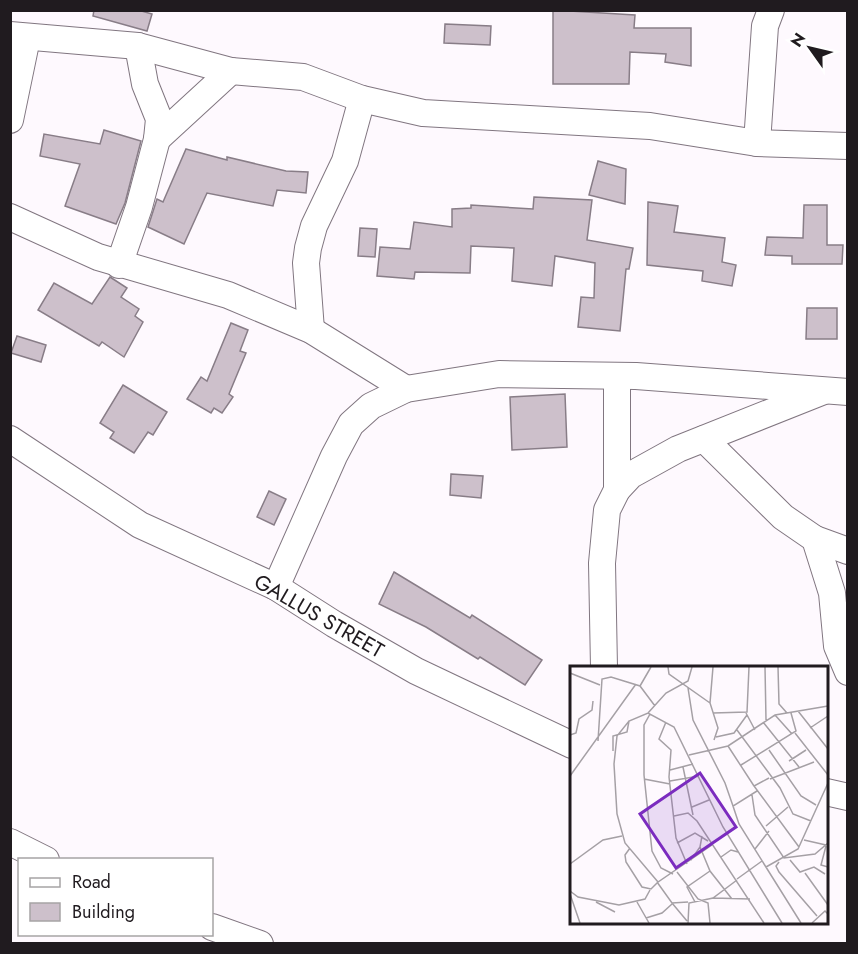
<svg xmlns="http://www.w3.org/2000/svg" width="858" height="954" font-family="Jost,sans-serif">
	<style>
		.building { fill: #cdc0cb; stroke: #887d87; stroke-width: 1.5 }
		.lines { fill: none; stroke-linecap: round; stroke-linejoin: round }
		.street-casing { stroke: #817680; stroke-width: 28 }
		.street { stroke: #fff; stroke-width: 26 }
		.labels { text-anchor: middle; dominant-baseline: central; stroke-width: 4.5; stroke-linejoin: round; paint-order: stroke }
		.street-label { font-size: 21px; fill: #201b1f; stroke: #fff }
		.inset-road { fill: none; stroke: #a5a0a5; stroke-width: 1.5 }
		.view { fill: #7b2cbf; fill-opacity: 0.15; stroke: #7b2cbf; stroke-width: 3 }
		.inset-edge { fill: none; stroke: #201b1f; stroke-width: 3 }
	</style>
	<rect width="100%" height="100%" fill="#fef9fe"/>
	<!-- building -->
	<g class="building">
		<path d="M94 10H138L152 14 147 31 93 16Z"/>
		<path d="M553 10 635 15 634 28H691V66L665 62 666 54 630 52 629 84H553Z"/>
		<path d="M445 24 491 26 490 45 444 43Z"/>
		<path d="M104 130 141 141 125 203 116 224 65 206 80 164 40 156 44 134 100 144Z"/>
		<path d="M186 149 227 160V157L286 171 308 172 306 193 277 190 273 206 207 193 184 244 148 227 157 199 163 202Z"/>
		<path d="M598 161 626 169 625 204 589 195Z"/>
		<path d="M534 197 592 200 587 240 633 248 629 269H626L620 331 578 327 581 297 594 298 595 263 555 256 552 286 512 281 514 248 471 246 470 273 415 272 414 279 377 276 380 247 410 249 414 222 452 227V209L471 208V205L533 209Z"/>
		<path d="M648 202 678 206 674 232 725 238 722 262 736 265 732 286 702 281 703 271 647 265Z"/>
		<path d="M804 205H827V245H843L842 264H792V256L765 255 767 237 803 238Z"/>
		<path d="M360 228 377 229 375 257 358 256Z"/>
		<path d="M110 277 127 288 121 297 139 309 135 316 143 322 124 357 102 342 99 346 38 310 54 283 92 304Z"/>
		<path d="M807 308H837V339H806Z"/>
		<path d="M231 323 248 330 240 351 246 353 229 394 233 397 222 413 214 408 211 413 187 399 201 377 207 381Z"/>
		<path d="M17 336 46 345 41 362 11 353Z"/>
		<path d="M123 385 167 412 153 435 148 432 134 453 110 438 114 432 100 423Z"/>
		<path d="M565 394 567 447 512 450 510 397Z"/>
		<path d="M451 474 483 476 481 498 450 495Z"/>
		<path d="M269 491 286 499 274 525 257 517Z"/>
		<path d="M394 572 470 618 472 615 542 660 525 685 480 657 478 659 426 627 379 604Z"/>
	</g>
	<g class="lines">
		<defs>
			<g id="street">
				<path d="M10 35 138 46 231 71 303 77 362 99 423 113 650 126 757 143 848 146"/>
				<path d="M10 120 27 38"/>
				<path d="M157 139 231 71"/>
				<path d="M757 143 765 26 771 10"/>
				<path d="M10 217 98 257 228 295 311 330 406 389"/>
				<path d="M119 265 139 207 157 139 159 119 145 84 138 46"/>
				<path d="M311 330 306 263 308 248 314 226 345 161 362 99"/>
				<path d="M10 439 140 525 276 587 334 624 416 671 572 745"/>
				<path d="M704 439 783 517 815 539 832 593 837 646 848 672"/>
				<path d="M617 490V376"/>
				<path d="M815 539 848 551"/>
				<path d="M276 587 334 456 351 424 371 406 406 389 499 374 636 376 848 392"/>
				<path d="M604 668 602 563 607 510 617 490 631 475 678 449 824 391"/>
				<path d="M826 792 848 797"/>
				<path d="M10 842 46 860"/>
				<path d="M212 927 260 944"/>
			</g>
		</defs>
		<!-- street casing -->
		<use href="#street" class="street-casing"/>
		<!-- street -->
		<use href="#street" class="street"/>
	</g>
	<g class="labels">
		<!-- street labels -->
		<g class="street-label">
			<text transform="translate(319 616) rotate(30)">GALLUS STREET</text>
		</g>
	</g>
	<!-- overview -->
	<g transform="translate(570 666)">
		<rect width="258" height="258" fill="#fef9fe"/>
		<path class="inset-road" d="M98 1 99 8 140 37M143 1 140 37 148 62 144 74M195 1 196 54M208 1 209 38 217 47M0 7 30 19M70 20 81 1M118 22 123 54 155 117 163 140M228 45 258 83M78 47 96 27 118 15 122 1M143 47 177 46 179 1M176 47 185 64M80 48 74 59V109L82 185 91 202 103 208M205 49 222 68M96 56 89 73 101 84 99 111 106 172 117 198M193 56 229 101M240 62 258 50M167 64 210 122 223 148 241 155M225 67 258 109M0 69 6 67 9 53 22 44 23 35M146 71 164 67 177 49M28 75 32 13 41 11 70 20 85 40M158 80 184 120M199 84 231 130 246 139M43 85V70L57 66 59 55M119 89 158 80 205 49 258 40M219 95 236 84M171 99 226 65 221 47M113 101 123 149M100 104 123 98M0 110 66 18M199 112 184 120 229 181M74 113 100 118M200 113 244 96M100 115 129 110M187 125 163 140 169 158 231 257M182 129 185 149 214 192 245 188 258 177M122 141 139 134M104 150 118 147 127 155 194 257M196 160 218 141M234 174 256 179M107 177 125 167 138 175M142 179 88 216 55 177 47 148 44 98 47 70 59 55 78 47 104 61 153 161 212 257M256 180 251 199 258 201M130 181 140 205 162 233M60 182 55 189 56 196 72 221 81 223 87 217M185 183 199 165M151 191 161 184 168 186M121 194 130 181 132 170M220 194 230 206 244 201 255 208M209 196 206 200 209 206 247 250M0 198 33 174 52 170M196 201 228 183 258 117M107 206 128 233 138 237 140 257M235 207 258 239M167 213 192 195M87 216 102 237 118 236M0 225 8 231 49 239 75 233 80 224M0 228 10 257M143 232 180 233M26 236 45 246M67 236 79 257M125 236 117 221 140 205M102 237 117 255M76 252 92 247 102 238M118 257 119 237 143 232 167 214M242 257 255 245 258 248"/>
		<path class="view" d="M130 107 166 161 106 202 70 148Z"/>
		<rect width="258" height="258" class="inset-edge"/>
	</g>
	<!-- border -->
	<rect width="858" height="954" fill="none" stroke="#201b1f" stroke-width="24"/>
	<!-- legend -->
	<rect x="18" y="858" width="195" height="78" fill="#ffffff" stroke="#a6a4a5" stroke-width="1.5"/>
	<rect x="30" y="878" width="30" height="9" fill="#ffffff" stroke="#a6a4a5" stroke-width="1.5"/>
	<text x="72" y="888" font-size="18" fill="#201b1f">Road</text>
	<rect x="30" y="903" width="30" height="18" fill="#cdc0cb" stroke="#a6a4a5" stroke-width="1.5"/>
	<text x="72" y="918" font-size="18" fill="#201b1f">Building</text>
	<!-- north arrow -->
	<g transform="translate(810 48) rotate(304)" stroke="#ffffff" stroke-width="4.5" paint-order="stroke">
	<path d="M0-4.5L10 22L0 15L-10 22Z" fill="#201b1f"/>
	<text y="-9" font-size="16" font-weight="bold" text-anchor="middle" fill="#201b1f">N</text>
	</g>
</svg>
